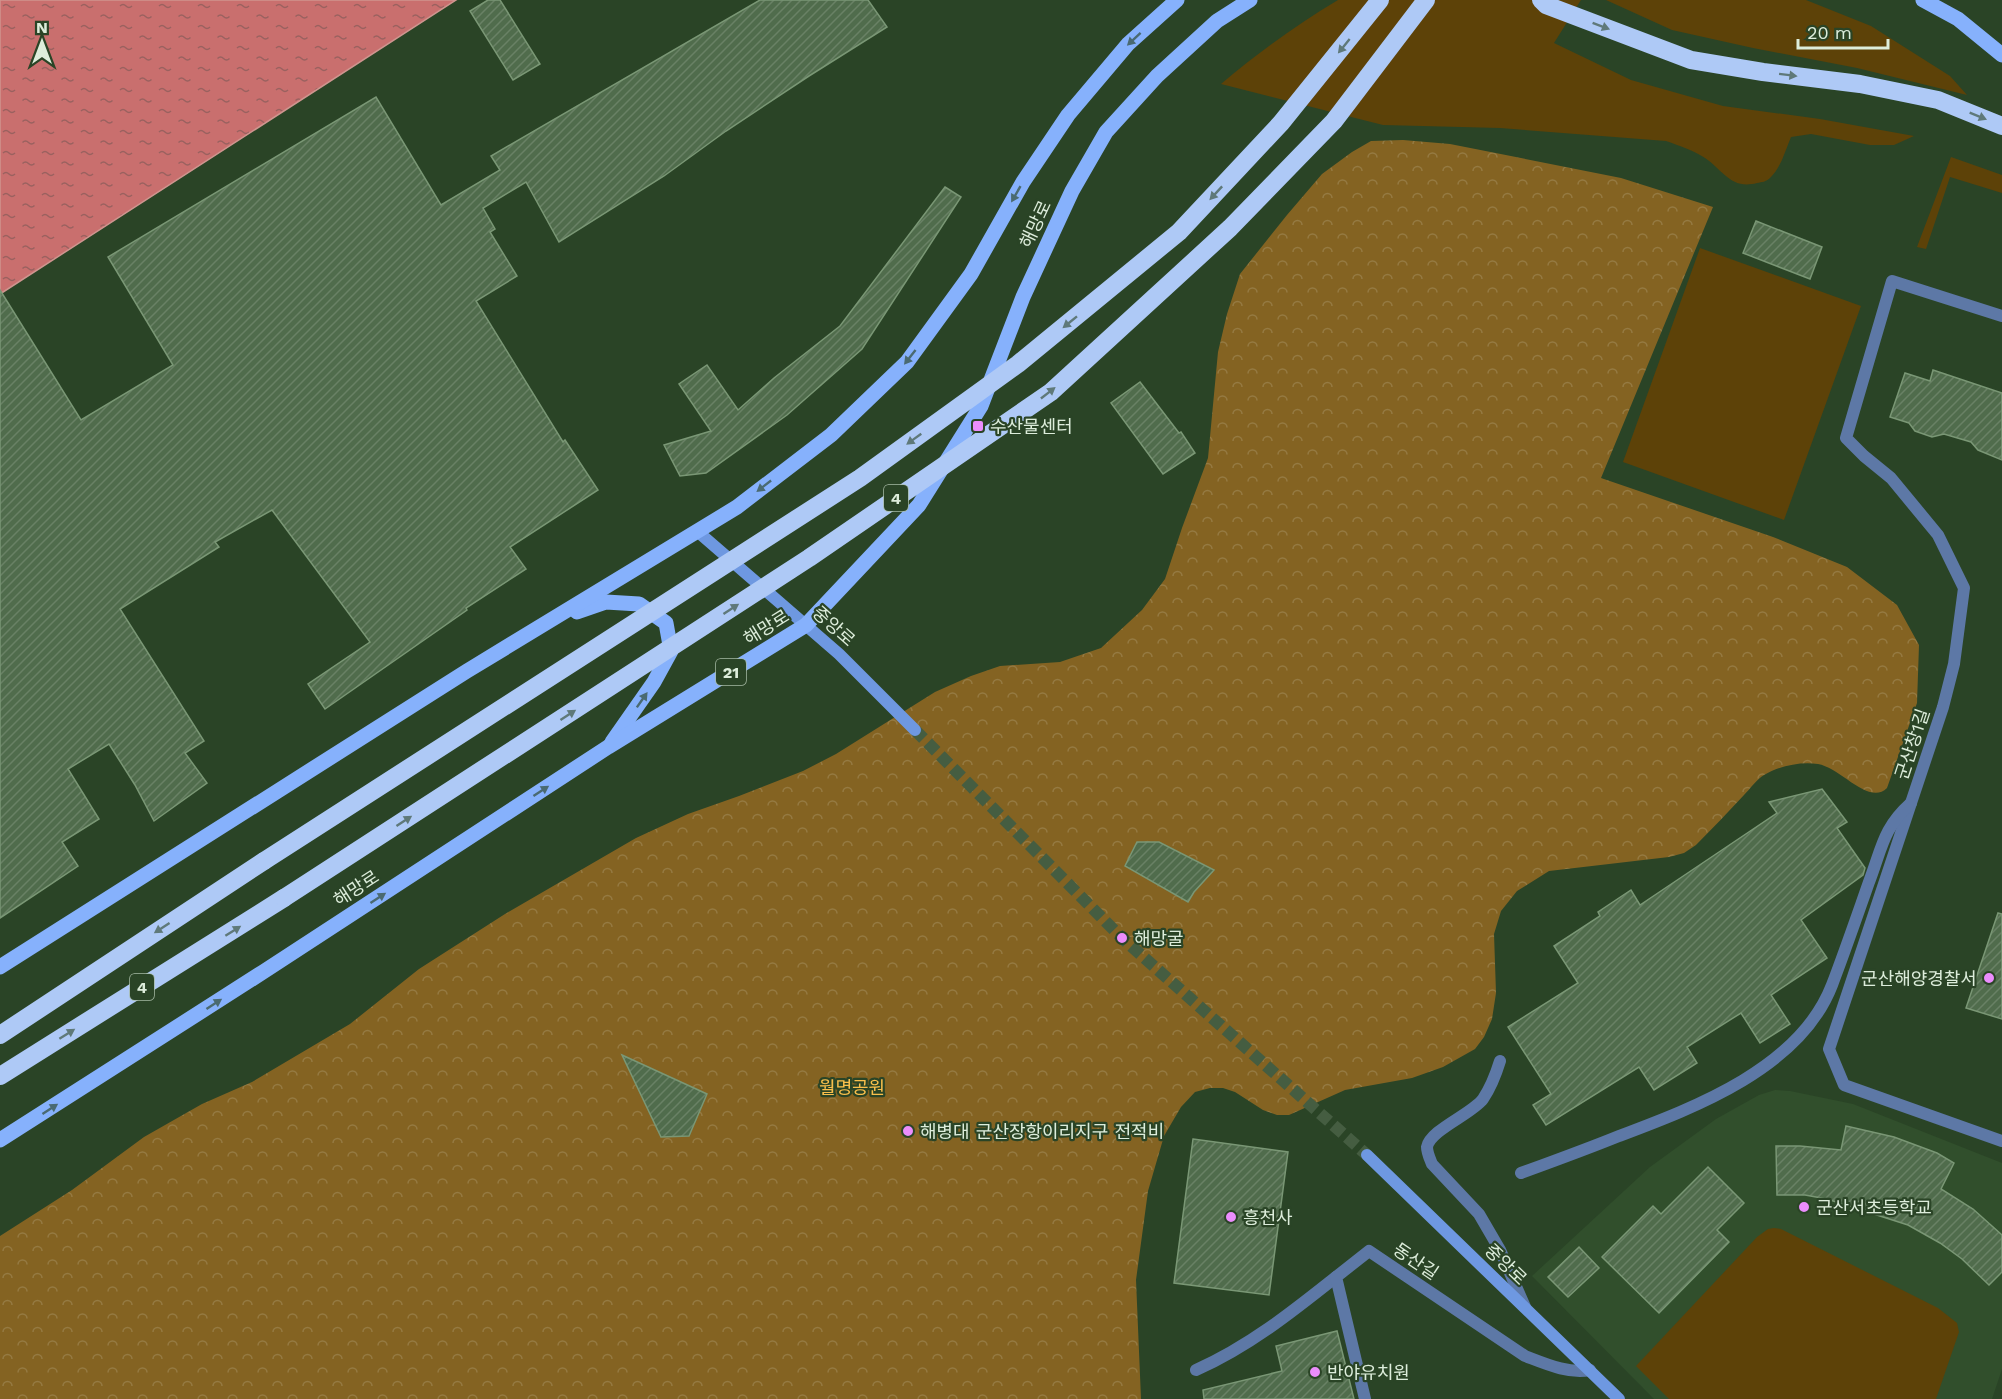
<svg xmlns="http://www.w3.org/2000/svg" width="2002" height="1399" font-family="'Work Sans','Noto Sans KR',sans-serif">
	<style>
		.built { fill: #314f2c }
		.grass { fill: #5d4208 }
		.forest { fill: url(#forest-crowns) }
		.water { fill: url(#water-ripples); stroke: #cf958f; stroke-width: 1.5 }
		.building { fill: url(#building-hatch); stroke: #7a9775; stroke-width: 1.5 }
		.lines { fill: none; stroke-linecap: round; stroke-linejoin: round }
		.secondary-tunnel { stroke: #455d41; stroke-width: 12; stroke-dasharray: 12 6; stroke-linecap: butt }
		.street { stroke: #5d78a6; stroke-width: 12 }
		.secondary { stroke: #6e98e1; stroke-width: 12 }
		.primary { stroke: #86b1fc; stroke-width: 15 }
		.highway { stroke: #aec9f6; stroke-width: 18 }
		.highway-bridge { stroke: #aec9f6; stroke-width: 18 }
		.oneway { fill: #5f7979 }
		.oneway2 { fill: #4a6a71 }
		.poi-dot { fill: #eb8dfc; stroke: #2a4426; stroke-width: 2 }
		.labels { text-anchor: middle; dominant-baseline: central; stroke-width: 4.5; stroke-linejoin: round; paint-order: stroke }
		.shield { fill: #2a4426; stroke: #a7baa5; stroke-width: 1.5 }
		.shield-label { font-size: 16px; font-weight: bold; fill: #ddeddb }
		.street-label { font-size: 18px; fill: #ddeddb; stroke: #2a4426 }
		.poi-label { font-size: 18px; fill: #ddeddb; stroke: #2a4426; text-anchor: start }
		.park-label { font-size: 18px; fill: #f9bf4c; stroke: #2a4426 }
	</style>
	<defs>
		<pattern id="forest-crowns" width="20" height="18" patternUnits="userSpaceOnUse" patternTransform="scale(1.5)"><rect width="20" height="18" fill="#846322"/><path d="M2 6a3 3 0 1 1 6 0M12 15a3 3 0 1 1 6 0" fill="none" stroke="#957a42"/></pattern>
		<pattern id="water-ripples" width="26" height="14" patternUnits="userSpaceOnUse" patternTransform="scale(1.5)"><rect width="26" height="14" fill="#c96f6e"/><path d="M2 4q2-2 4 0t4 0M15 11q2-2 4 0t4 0" fill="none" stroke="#9a615f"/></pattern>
		<pattern id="building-hatch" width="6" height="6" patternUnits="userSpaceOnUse" patternTransform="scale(1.5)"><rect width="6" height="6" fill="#506c4c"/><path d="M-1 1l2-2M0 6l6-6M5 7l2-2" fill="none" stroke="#698165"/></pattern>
	</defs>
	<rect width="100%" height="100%" fill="#2a4426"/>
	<!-- built -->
	<path class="built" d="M1775 1090 1790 1091 1853 1104 2002 1163V1369L1992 1399H1654L1532 1276 1650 1167 1716 1119 1759 1095Z"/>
	<!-- grass -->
	<g class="grass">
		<path d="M1338 0H1581L1554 43 1631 80 1723 106 1820 119 1914 136 1894 145H1870L1811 134 1791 137C1785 151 1781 168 1770 178 1766 182 1762 182 1757 183 1731 190 1723 170 1705 158 1693 150 1680 146 1666 141L1500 128 1383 125 1221 84C1258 53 1296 25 1338 0Z"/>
		<path d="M1606 0H1806L1871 26 1950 76 1967 95 1857 68 1753 48 1672 30Z"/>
		<path d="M1951 157 2002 175V193L1950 177 1926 249 1917 247Z"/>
		<path d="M1700 248 1861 306 1784 520 1623 462Z"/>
		<path d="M1774 1228 1781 1229 1938 1308 1957 1323 1959 1332 1936 1399H1669L1636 1366 1757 1237 1768 1229Z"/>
	</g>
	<!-- forest -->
	<path class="forest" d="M1403 140 1450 144 1621 178 1713 207 1601 478 1773 537 1847 567 1897 605 1919 645 1917 703 1887 788C1869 806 1841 768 1818 764 1801 761 1779 766 1764 775 1757 779 1750 789 1744 795 1728 812 1712 829 1696 845L1684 853 1669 857 1549 871 1517 891 1501 911 1494 934 1496 993 1492 1019 1484 1037 1475 1049 1443 1067 1412 1078 1345 1090 1289 1115H1277L1263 1110 1235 1092 1223 1088H1210L1195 1092 1181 1107 1164 1136 1148 1191 1136 1280 1141 1399H0V1236L72 1190 144 1137 202 1104 252 1082 350 1024 419 969 505 914 636 838 688 814 739 796 803 771 836 754 935 692 971 676 1000 666 1060 662 1101 648 1142 610 1165 579 1182 528 1208 458 1218 352 1227 314 1240 274 1287 215 1322 174 1352 152 1371 141Z"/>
	<!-- water -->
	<path class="water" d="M0 0H456L0 294Z"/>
	<!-- building -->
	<g class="building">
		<path d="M488 0H500L540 64 513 80 470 11Z"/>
		<path d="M760 0H868L887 27 809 76 726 131 664 176 559 242 526 182 483 208 495 229 490 232 517 276 476 301 563 442 565 440 598 490 510 547 526 569 466 608 467 610 325 709 308 684 370 642 272 510 215 542 219 547 120 609 204 741 185 753 207 783 154 821 135 785 109 744 68 769 99 819 62 842 78 866 0 918V290L81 420 173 365 108 257 376 97 441 205 500 170 491 156Z"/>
		<path d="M945 187 961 197 862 349 787 415 706 473 680 476 664 445 711 431 679 384 707 365 738 410 774 378 840 326Z"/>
		<path d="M1756 221 1822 247 1810 279 1743 253Z"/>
		<path d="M1933 370 2002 393V460L1978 450 1971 442 1944 434 1932 437 1915 431 1909 423 1890 417 1905 373 1930 381Z"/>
		<path d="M1140 382 1179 433 1181 432 1195 453 1163 474 1111 403Z"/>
		<path d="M1822 789 1847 822 1837 828 1865 868 1863 875 1801 920 1827 958 1771 995 1790 1024 1760 1043 1741 1013 1687 1047 1697 1063 1654 1090 1639 1067 1546 1125 1533 1105 1551 1094 1508 1027 1578 983 1554 946 1600 916 1598 912 1631 890 1640 905 1716 854 1777 813 1769 802Z"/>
		<path d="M1137 842H1159L1214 870 1194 892 1188 902 1125 866Z"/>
		<path d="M1998 913 2002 914V1019L1966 1008Z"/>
		<path d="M622 1055 707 1094 689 1136 661 1137Z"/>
		<path d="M1846 1126 1894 1137 1937 1153 1954 1163 1941 1189 1973 1209 2002 1235V1272L1989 1285 1962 1259 1940 1243 1908 1225 1827 1199 1805 1195H1777L1776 1146H1800L1841 1150Z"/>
		<path d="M1193 1139 1288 1152 1269 1295 1174 1283Z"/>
		<path d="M1708 1167 1744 1203 1717 1230 1729 1242 1659 1313 1602 1257 1653 1206 1661 1214Z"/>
		<path d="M1579 1247 1599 1268 1568 1297 1548 1277Z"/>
		<path d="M1337 1331 1354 1399H1204L1203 1390 1282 1371 1276 1346Z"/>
	</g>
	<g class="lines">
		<!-- secondary-tunnel -->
		<path class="secondary-tunnel" d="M915 730 1122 938 1367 1155"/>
		<!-- street -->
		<g class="street">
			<path d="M2002 316 1892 281 1846 438 1864 456 1891 478 1938 535 1964 588 1954 664 1943 707 1829 1049 1844 1085 2002 1141"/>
			<path d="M1500 1061C1496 1074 1491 1087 1483 1099 1472 1114 1430 1130 1427 1147 1427 1153 1430 1159 1432 1164L1479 1214 1500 1250 1525 1307"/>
			<path d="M1521 1173C1554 1161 1587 1149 1619 1136 1696 1107 1800 1068 1832 985 1845 951 1857 916 1869 882 1882 848 1883 828 1911 803"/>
			<path d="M1196 1370C1248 1347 1292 1312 1336 1277"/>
			<path d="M1365 1399 1336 1277 1369 1251 1525 1356C1546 1364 1568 1374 1590 1370"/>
		</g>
		<!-- secondary -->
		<g class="secondary">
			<path d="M697 531 839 654 915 730"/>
			<path d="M1367 1155 1619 1399"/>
		</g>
		<!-- primary -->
		<g class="primary">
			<path d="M1923 0 1958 19 2002 55"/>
			<path d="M577 612 606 602 639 604 666 623 671 651 654 682 612 742"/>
			<path d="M0 967 467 671 737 507 831 435 907 362 971 274 1023 182 1068 115 1128 44 1177 0"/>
			<path d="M0 1140 263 972 608 747 806 625 919 505 981 406 1023 297 1072 191 1106 132 1157 76 1217 21 1250 0"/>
		</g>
		<!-- highway -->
		<g class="highway">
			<path d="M1541 0 1546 5 1691 60 1763 72 1860 84 1938 100 2002 126"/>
			<path d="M0 1035 264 861"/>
			<path d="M0 1076 284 898"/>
		</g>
		<!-- highway-bridge -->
		<g class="highway-bridge">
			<path d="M264 861 860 478 1018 364 1179 232 1281 123 1380 0"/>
			<path d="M284 898 809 558 1051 392 1230 228 1334 121 1426 0"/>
		</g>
	</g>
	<!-- one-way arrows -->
	<defs><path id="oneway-solid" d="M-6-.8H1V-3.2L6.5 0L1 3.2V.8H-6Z" transform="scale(1.5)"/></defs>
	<g class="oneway">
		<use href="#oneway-solid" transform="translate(1601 26) rotate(21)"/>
		<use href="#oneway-solid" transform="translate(1344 46) rotate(129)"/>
		<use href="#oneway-solid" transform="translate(1788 75) rotate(7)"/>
		<use href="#oneway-solid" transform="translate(1978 116) rotate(22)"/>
		<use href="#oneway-solid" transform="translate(1216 193) rotate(133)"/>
		<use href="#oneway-solid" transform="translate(1070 322) rotate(141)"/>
		<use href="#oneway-solid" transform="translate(1048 393) rotate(-38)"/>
		<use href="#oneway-solid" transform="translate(914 439) rotate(144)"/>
		<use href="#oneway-solid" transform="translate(731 609) rotate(-33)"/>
		<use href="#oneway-solid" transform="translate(568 715) rotate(-33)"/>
		<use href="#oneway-solid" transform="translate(404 821) rotate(-33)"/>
		<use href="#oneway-solid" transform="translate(162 928) rotate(147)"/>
		<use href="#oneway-solid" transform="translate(233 931) rotate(-32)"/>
		<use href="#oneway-solid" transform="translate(67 1034) rotate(-32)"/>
	</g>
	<g class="oneway2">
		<use href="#oneway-solid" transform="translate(1134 39) rotate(137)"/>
		<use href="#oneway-solid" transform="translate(1016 194) rotate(120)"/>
		<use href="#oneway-solid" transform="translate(910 357) rotate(128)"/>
		<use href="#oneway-solid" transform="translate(764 486) rotate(142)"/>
		<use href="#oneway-solid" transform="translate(642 700) rotate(-55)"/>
		<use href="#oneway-solid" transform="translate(541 791) rotate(-33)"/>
		<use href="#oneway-solid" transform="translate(378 898) rotate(-33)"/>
		<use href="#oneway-solid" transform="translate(214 1004) rotate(-33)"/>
		<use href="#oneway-solid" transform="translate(50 1109) rotate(-33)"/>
	</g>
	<!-- markers -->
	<g class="poi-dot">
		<rect x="972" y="420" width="12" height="12" rx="3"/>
		<circle cx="1122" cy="938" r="6"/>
		<circle cx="1989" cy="978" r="6"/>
		<circle cx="908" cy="1131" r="6"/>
		<circle cx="1804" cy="1207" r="6"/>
		<circle cx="1231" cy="1217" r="6"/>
		<circle cx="1315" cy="1372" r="6"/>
	</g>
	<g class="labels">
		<!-- shield labels -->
		<g class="shield">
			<rect x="884" y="485" width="24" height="26" rx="4.5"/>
			<rect x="716" y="659" width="30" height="26" rx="4.5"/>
			<rect x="130" y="974" width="24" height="26" rx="4.5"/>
		</g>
		<g class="shield-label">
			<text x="896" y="498">4</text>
			<text x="731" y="672">21</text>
			<text x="142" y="987">4</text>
		</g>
		<!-- street labels -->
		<g class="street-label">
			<text transform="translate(1035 224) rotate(-65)">해망로</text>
			<text transform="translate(834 626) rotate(42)">중앙로</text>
			<text transform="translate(766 627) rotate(-32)">해망로</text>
			<text transform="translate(1912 744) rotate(-72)">군산창1길</text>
			<text transform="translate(356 888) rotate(-33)">해망로</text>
			<text transform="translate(1416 1261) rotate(34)">동산길</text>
			<text transform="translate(1506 1264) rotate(44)">중앙로</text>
		</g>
		<!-- poi labels -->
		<g class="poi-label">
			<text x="990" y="426">수산물센터</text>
			<text x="1134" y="938">해망굴</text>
			<text x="1977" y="978" text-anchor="end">군산해양경찰서</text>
			<text x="920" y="1131">해병대 군산장항이리지구 전적비</text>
			<text x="1816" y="1207">군산서초등학교</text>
			<text x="1243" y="1217">흥천사</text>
			<text x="1327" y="1372">반야유치원</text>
		</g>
		<!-- park labels -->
		<g class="park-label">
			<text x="852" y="1087">월명공원</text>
		</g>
	</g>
	<!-- north arrow -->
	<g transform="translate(42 42)" stroke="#2a4426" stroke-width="4.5" paint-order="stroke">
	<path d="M0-4.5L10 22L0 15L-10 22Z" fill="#ddeddb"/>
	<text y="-9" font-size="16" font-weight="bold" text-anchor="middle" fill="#ddeddb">N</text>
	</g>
	<!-- scale -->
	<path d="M1798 39v9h90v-9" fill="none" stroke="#ddeddb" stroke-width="3"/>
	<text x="1807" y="39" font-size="18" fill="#ddeddb" stroke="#2a4426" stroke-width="4.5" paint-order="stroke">20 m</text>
</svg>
